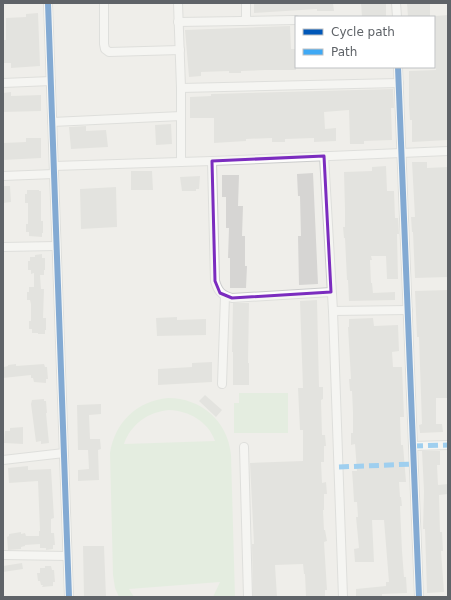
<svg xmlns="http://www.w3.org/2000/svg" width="451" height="600" font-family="'DejaVu Sans',sans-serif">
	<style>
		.green { fill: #d8ebd6; fill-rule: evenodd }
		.building { fill: #d6d5d3 }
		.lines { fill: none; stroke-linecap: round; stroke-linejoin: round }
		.minor-casing { stroke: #cbcccc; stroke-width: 10 }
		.minor { stroke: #fdfcfc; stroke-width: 8 }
		.quiet { stroke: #3fa9f5; stroke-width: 5; stroke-dasharray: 10 5; stroke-linecap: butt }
		.cycleway-casing { stroke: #fff; stroke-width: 8 }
		.cycleway { stroke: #0057b8; stroke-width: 6 }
		.marked { fill: none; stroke: #7b2cbf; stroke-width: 3; stroke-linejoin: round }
	</style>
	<rect width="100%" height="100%" fill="#efeeea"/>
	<!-- green -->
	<g class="green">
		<path d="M239 393H288V433H234V403H239Z"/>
		<path d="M168 398C201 398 228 421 231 455L235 597H213L220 582 129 589 134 597H119L115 588 113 575 110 453C115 422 137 401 168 398ZM169 410C189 411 208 421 215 441L124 444C131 424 148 412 169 410Z"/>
	</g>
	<!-- building -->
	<g class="building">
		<path d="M254 3H333L334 11H317V9L254 13Z"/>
		<path d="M361 3H386V17H362Z"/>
		<path d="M407 3H430V17H408Z"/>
		<path d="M38 13 40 66 11 68V63H3V40H6V18L26 17V14Z"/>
		<path d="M448 15V140L412 142V120H410L409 105V71L436 70 435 16Z"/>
		<path d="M290 26 291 49H295L296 70H265L241 71V73H229V71L201 72V76L189 77 185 30Z"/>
		<path d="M393 89 394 108H391L392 140 364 141V144H350L349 110 324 112 325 129 336 128V141L314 142V138L285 139V142H272V138L246 139V141L214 143V118H190V97L211 96V94Z"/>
		<path d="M11 92V96L41 95V111L3 112V93Z"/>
		<path d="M171 124 172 144 156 145 155 125Z"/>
		<path d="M86 126V131L106 130 108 147 71 149 69 127Z"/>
		<path d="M26 138H41V158L3 160V143L26 142Z"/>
		<path d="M412 162H427V168L448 167V277L415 278 413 232H412L411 217H415Z"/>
		<path d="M386 166 387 191H394L395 218H398L399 234H397L398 279H387L386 256H371L372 260H370L371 283H372L373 293 395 292V300L349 301 348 280H347L345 238H344L343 227H345V210L344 172 372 171V167Z"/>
		<path d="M131 171H152L153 190H131Z"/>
		<path d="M313 173 318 284 299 285 298 236H301L300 196H298L297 174Z"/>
		<path d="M222 175H239L238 206H243L242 236H245V266H247L246 288H230V258H228L229 228H226V197H222Z"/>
		<path d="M200 176 199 189H196V191H182L180 177Z"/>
		<path d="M3 186H10L11 202 3 203Z"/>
		<path d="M116 187 117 227 81 229 80 189Z"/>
		<path d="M27 190H39V191H41V221H43V233H42V237L29 236V232H26V224H28V203H25V194H27Z"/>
		<path d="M42 254V258H45V270H44V275H40L41 289H44L43 318H46V330H45V334H38V333H32V329H29V321H31V304L30 300H27V292H29V287H34V273L31 274V270H28V261H30V257H35V255Z"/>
		<path d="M448 290V398H436V424H442L443 432 420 433 419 425 422 424 419 337H417L415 291Z"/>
		<path d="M317 300 319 387H323V399L321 400 322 435H325L326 446H324V462H321L322 483 326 482 327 494H324V510H323L324 530H325L327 541 324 542 327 590H325V597H306L305 574H304L303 564 275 565 277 597H253L252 544H254L250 463 303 461V430H300L298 388H303L300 301Z"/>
		<path d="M233 303H249L248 363H249V385H233V352H232Z"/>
		<path d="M177 317V320L206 319V335L157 336 156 318Z"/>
		<path d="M373 318 374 326 398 325 399 351 392 352 393 367H402L404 417H400L401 445H403L406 482H399L400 497H401L402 506H400L402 551 404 577H406L407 593 382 594V597H356V589L386 586V582H389L384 520H372L374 562H355L354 549 359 548 356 517H358L357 502H354L353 484 352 471H357L355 444 351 445V433H353V412L352 391H350L349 379H351L348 327H349V319Z"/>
		<path d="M212 362V382L158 385V369L192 367V363Z"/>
		<path d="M16 364V366L44 364 45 367H47L48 379H46V383L34 382 33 378H31V375L3 378 4 367 8 366V365Z"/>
		<path d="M205 395 222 410 216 417 199 401Z"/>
		<path d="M44 399V401H46L47 413H46L49 443 41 444V441L36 442 31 404 32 400Z"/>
		<path d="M101 404V414L89 415 90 439H100L101 449 98 450 99 480 78 481V470L89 469 88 450H78L77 405Z"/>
		<path d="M23 427V444L4 443 5 431H10V428Z"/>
		<path d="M422 451H440V465H437L438 485 448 484V494L439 495 440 532H442L443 551H441L444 592 427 593 425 529H423L424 491Z"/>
		<path d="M28 466V470L51 469 54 518 51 519V533H54L55 545H53V549L46 550V548H40V544L25 545V546L21 547V549L8 550 7 537 9 536V534L21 532V534L25 533 26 536H39V531H40L38 481 9 483 8 468Z"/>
		<path d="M83 546H104L106 597H84Z"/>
		<path d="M22 563 23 569 3 572V566Z"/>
		<path d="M45 566H51L52 570H54L55 582H53V586L42 587 43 585H41L40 581H38L37 573H40V568H45Z"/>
	</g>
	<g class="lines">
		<defs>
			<g id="minor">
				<path d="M48 3 69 597"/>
				<path d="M104 3V44L105 49 109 52 180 50"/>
				<path d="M178 3 181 88V162"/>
				<path d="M246 3V21"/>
				<path d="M396 3 397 17"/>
				<path d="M178 22 296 20"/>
				<path d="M398 67 419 597"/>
				<path d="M3 83 51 81"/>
				<path d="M181 88 399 83"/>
				<path d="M52 122 181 116"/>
				<path d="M324 156 333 311 343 597"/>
				<path d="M212 161 215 281C218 291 221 295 232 298L331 292"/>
				<path d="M54 166 212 161 448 151"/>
				<path d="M3 176 54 174"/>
				<path d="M3 247 56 246"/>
				<path d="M333 311 408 310"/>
				<path d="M222 384 225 296"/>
				<path d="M413 446 448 445"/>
				<path d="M244 447 248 597"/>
				<path d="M3 460 64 453"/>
				<path d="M3 555 67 556"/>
			</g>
		</defs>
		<!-- minor casing -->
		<use href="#minor" class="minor-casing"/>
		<!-- minor -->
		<use href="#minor" class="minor"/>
		<!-- quiet -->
		<g class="quiet">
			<path d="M413 446 448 445"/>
			<path d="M339 467 414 464"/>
		</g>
		<defs>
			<g id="cycleway">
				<path d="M48 3 69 597"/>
				<path d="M398 67 419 597"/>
			</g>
		</defs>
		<!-- cycleway casing -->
		<use href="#cycleway" class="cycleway-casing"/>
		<!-- cycleway -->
		<use href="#cycleway" class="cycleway"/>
	</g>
	<!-- marked area -->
	<path d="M0 0H451V600H0ZM324 156 331 292 232 298 220 293 215 281 212 161Z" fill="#efeeea" fill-opacity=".55" fill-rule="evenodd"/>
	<path class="marked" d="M324 156 331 292 232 298 220 293 215 281 212 161Z"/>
	<!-- border -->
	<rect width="451" height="600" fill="none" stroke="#5f6368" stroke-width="8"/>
	<!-- legend -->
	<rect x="295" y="16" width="140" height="52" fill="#ffffff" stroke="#bfc1c3"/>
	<rect x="303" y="29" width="20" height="6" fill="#0057b8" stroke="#bfc1c3"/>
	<text x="331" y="36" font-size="12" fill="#5f6368">Cycle path</text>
	<rect x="303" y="49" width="20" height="6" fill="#3fa9f5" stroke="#bfc1c3"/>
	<text x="331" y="56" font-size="12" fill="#5f6368">Path</text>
</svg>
